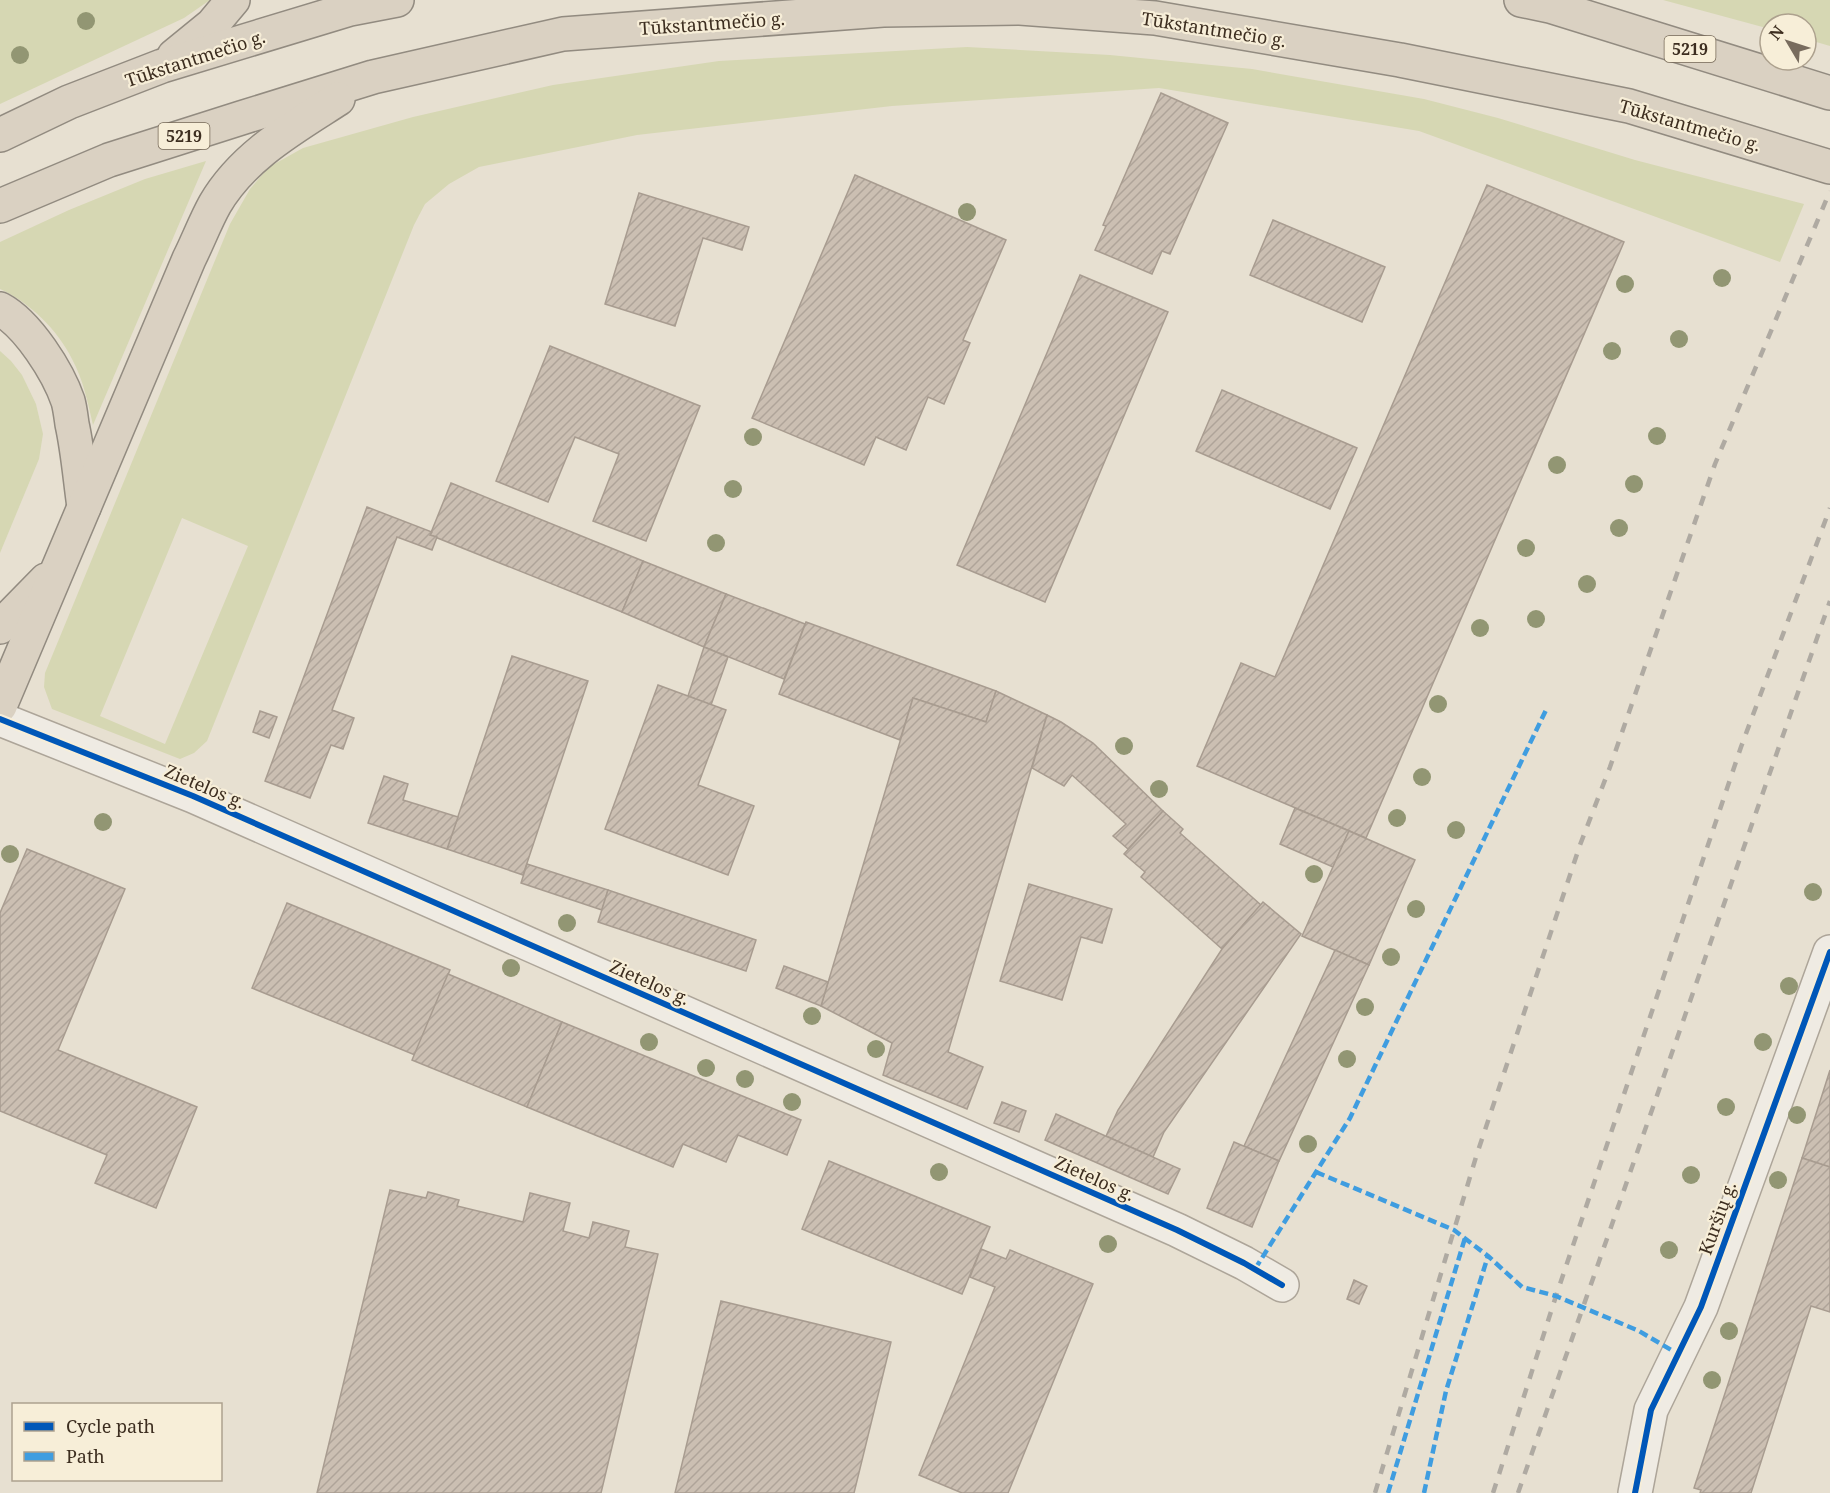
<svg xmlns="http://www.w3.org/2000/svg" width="1830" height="1493" font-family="'Noto Serif',serif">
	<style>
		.green { fill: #d6d7b3; fill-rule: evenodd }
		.building { fill: url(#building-hatch); stroke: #a89c90; stroke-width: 1.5 }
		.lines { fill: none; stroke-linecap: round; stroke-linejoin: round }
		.minor-casing { stroke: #ada599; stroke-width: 36 }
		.highway-casing { stroke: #928b80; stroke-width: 36 }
		.minor { stroke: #efebe3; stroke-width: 33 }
		.highway { stroke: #dad1c2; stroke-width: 33 }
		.rail { stroke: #afaaa2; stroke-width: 4.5; stroke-dasharray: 10 10; stroke-linecap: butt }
		.quiet { stroke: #3f9de0; stroke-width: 4.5; stroke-dasharray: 9 4.5; stroke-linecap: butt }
		.cycleway-casing { stroke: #f7eed8; stroke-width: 10 }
		.cycleway { stroke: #0057b8; stroke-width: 6 }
		.tree { fill: #929673 }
		.labels { text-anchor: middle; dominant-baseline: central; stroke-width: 4.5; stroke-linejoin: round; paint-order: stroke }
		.shield { fill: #f7eed8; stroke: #756857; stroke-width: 1.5 }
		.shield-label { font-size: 16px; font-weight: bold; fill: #3d2e20 }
		.street-label { font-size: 18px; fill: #3d2e20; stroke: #f7eed8 }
	</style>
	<defs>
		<pattern id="building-hatch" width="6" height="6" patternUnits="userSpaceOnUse" patternTransform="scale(1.5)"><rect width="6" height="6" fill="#cbbfb2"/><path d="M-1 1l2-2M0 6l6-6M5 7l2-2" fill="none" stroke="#afa499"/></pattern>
	</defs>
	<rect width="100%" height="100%" fill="#e7e0d1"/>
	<!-- green -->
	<g class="green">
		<path d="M0 0H210L184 18 0 104Z"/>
		<path d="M1663 0H1830V46L1806 39V24H1770V29Z"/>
		<path d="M967 47 1110 55 1252 69 1424 99 1498 118 1635 160 1804 204 1780 262 1419 131 1159 88 892 106 637 135 479 167 449 184 425 204 414 225 207 741 194 753 180 759 52 709 44 687 45 673 230 224 250 189 269 167 303 148 413 117 553 85 719 61ZM182 518 248 546 165 744 100 716Z"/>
		<path d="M206 161 93 425C88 403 83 379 72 359 58 330 29 302 0 289V242L69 210 145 179Z"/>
		<path d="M0 351 11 361 22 375 36 404 43 434 39 459 0 553Z"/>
	</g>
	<!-- building -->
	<g class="building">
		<path d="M1161 93 1228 123 1170 254 1162 251 1152 274 1095 250 1106 226 1103 225Z"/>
		<path d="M855 175 1006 240 963 340 970 343 944 404 928 397 906 450 876 437 864 465 752 418Z"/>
		<path d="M1487 185 1624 242 1366 838 1197 766 1241 663 1275 677Z"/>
		<path d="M639 193 749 227 742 250 703 238 675 326 605 304Z"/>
		<path d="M1273 220 1385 267 1362 322 1250 275Z"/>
		<path d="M1080 275 1168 312 1045 602 957 565Z"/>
		<path d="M550 346 700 406 646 541 593 521 619 454 575 437 548 502 496 481Z"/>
		<path d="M1222 390 1357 448 1330 509 1196 451Z"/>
		<path d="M451 483 643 561 622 612 430 535Z"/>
		<path d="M367 507 432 532 430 535 437 537 432 550 397 537 332 710 354 718 343 749 331 745 310 798 265 781Z"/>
		<path d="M643 561 726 594 704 647 622 612Z"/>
		<path d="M726 594 805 624 784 679 704 647Z"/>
		<path d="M806 622 996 691 986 722 913 698 900 740 779 694Z"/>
		<path d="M704 647 728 657 711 705 688 696Z"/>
		<path d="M512 656 588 681 523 875 447 849Z"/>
		<path d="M658 685 726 710 698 785 754 806 728 875 605 829Z"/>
		<path d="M996 691 1047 715 948 1052 983 1067 967 1109 883 1075 892 1043 821 1006 913 698 986 722Z"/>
		<path d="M260 711 277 717 269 738 253 732Z"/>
		<path d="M1047 715 1061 722 1093 743 1163 811 1128 849 1113 836 1126 824 1072 775 1064 786 1032 768Z"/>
		<path d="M384 776 408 784 403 800 458 817 447 849 368 823Z"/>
		<path d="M1295 808 1349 831 1333 867 1280 844Z"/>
		<path d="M1163 811 1183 829 1180 833 1261 905 1222 949 1141 877 1145 872 1124 854Z"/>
		<path d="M1349 831 1415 860 1369 965 1302 936Z"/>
		<path d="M27 849 125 889 58 1050 197 1107 156 1208 95 1183 107 1155 0 1111V913Z"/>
		<path d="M527 864 608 890 602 910 521 883Z"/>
		<path d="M1029 884 1112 909 1102 943 1081 937 1062 1000 1000 981Z"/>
		<path d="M608 890 756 940 746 971 598 922Z"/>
		<path d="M1263 902 1301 934 1164 1132 1153 1157 1106 1136 1118 1110 1222 949Z"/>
		<path d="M287 903 450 970 415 1055 252 988Z"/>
		<path d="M1335 950 1369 965 1279 1161 1244 1146Z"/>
		<path d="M784 966 828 982 821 1006 776 988Z"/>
		<path d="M448 974 562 1022 527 1107 412 1060Z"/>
		<path d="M562 1022 801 1120 787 1155 738 1135 726 1162 683 1144 673 1167 527 1107Z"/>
		<path d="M1830 1070V1167L1802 1158Z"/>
		<path d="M1002 1102 1026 1111 1019 1132 994 1123Z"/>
		<path d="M1056 1114 1180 1169 1168 1194 1045 1140Z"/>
		<path d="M1234 1142 1279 1161 1252 1227 1207 1208Z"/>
		<path d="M1802 1158 1830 1167V1312L1811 1306 1751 1493H1700L1701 1490 1694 1488Z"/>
		<path d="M829 1161 990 1227 962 1294 802 1229Z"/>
		<path d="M390 1190 426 1198 428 1192 459 1200 457 1206 523 1222 530 1193 570 1203 563 1231 589 1238 593 1222 629 1231 625 1247 658 1254 601 1493H317Z"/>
		<path d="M981 1249 1006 1259 1010 1250 1093 1284 1008 1493H962L919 1475 995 1287 970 1277Z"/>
		<path d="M1354 1280 1367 1286 1359 1304 1347 1299Z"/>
		<path d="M721 1301 891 1342 854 1493H675Z"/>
	</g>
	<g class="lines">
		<defs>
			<g id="minor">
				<path d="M0 719 193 796 1177 1230 1244 1263 1282 1285"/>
				<path d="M1635 1493 1651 1410 1701 1307 1830 952"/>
			</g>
			<g id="highway">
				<path d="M1521 0 1550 6 1830 93"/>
				<path d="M174 56 212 25 233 0"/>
				<path d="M0 135 69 102 162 66 350 9 397 0"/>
				<path d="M0 206 109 160 241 118 373 77 563 34 883 10 1020 8 1155 18 1400 60 1629 106 1830 167"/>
				<path d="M0 309C28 324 58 372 68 401 70 408 71 417 72 424 78 451 80 479 84 507"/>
				<path d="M0 627 46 580"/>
				<path d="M0 706 189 259C198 241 205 222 215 204 243 156 293 128 338 99"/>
			</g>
		</defs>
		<!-- minor casing -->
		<use href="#minor" class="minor-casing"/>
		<!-- highway casing -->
		<use href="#highway" class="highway-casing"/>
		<!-- minor -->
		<use href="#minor" class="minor"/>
		<!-- highway -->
		<use href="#highway" class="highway"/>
		<!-- rail -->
		<g class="rail">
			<path d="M1375 1493 1476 1157 1580 845 1610 767 1715 464 1830 191"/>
			<path d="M1493 1493 1556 1296 1741 747 1830 508"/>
			<path d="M1518 1493 1830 601"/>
		</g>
		<!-- quiet -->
		<g class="quiet">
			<path d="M1316 1172 1454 1230 1488 1256 1522 1287 1556 1296 1639 1331 1678 1354"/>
			<path d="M1255 1269 1350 1118 1546 710"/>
			<path d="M1388 1493 1465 1238"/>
			<path d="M1424 1493 1446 1391 1488 1256"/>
		</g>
		<defs>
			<g id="cycleway">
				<path d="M0 719 193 796 1177 1230 1244 1263 1282 1285"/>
				<path d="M1635 1493 1651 1410 1701 1307 1830 952"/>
			</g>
		</defs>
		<!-- cycleway casing -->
		<use href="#cycleway" class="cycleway-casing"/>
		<!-- cycleway -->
		<use href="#cycleway" class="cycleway"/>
	</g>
	<!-- trees -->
	<g class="tree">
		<circle cx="86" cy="21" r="9"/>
		<circle cx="20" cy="55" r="9"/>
		<circle cx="967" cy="212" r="9"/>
		<circle cx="1722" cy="278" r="9"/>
		<circle cx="1625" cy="284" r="9"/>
		<circle cx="1679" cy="339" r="9"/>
		<circle cx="1612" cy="351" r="9"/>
		<circle cx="1657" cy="436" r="9"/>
		<circle cx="753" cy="437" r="9"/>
		<circle cx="1557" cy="465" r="9"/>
		<circle cx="1634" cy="484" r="9"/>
		<circle cx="733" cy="489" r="9"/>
		<circle cx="1619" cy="528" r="9"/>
		<circle cx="716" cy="543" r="9"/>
		<circle cx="1526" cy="548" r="9"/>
		<circle cx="1587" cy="584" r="9"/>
		<circle cx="1536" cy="619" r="9"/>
		<circle cx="1480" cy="628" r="9"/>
		<circle cx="1438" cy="704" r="9"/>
		<circle cx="1124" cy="746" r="9"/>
		<circle cx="1422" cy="777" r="9"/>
		<circle cx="1159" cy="789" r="9"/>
		<circle cx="1397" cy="818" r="9"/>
		<circle cx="103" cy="822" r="9"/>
		<circle cx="1456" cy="830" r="9"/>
		<circle cx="10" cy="854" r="9"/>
		<circle cx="1314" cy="874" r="9"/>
		<circle cx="1813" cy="892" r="9"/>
		<circle cx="1416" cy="909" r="9"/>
		<circle cx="567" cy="923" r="9"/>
		<circle cx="1391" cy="957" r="9"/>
		<circle cx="511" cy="968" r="9"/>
		<circle cx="1789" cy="986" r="9"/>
		<circle cx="1365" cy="1007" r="9"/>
		<circle cx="812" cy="1016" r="9"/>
		<circle cx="649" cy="1042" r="9"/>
		<circle cx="1763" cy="1042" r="9"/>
		<circle cx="876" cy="1049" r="9"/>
		<circle cx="1347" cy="1059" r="9"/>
		<circle cx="706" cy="1068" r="9"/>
		<circle cx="745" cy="1079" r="9"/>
		<circle cx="792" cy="1102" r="9"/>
		<circle cx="1726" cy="1107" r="9"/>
		<circle cx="1797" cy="1115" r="9"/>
		<circle cx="1308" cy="1144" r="9"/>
		<circle cx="939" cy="1172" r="9"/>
		<circle cx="1691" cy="1175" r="9"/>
		<circle cx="1778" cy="1180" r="9"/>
		<circle cx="1108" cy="1244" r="9"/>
		<circle cx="1669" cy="1250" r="9"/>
		<circle cx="1729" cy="1331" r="9"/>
		<circle cx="1712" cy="1380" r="9"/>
	</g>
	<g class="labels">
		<!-- shield labels -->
		<g class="shield">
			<rect x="1664.5" y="36" width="51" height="26" rx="4.5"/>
			<rect x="158.5" y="123" width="51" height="26" rx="4.5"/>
		</g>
		<g class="shield-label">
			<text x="1690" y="49">5219</text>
			<text x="184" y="136">5219</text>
		</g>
		<!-- street labels -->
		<g class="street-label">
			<text transform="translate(712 23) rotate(-4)">Tūkstantmečio g.</text>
			<text transform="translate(1214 29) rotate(9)">Tūkstantmečio g.</text>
			<text transform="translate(195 58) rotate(-18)">Tūkstantmečio g.</text>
			<text transform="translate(1690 125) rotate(16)">Tūkstantmečio g.</text>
			<text transform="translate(205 786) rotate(23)">Zietelos g.</text>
			<text transform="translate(650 982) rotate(24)">Zietelos g.</text>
			<text transform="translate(1095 1178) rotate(24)">Zietelos g.</text>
			<text transform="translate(1717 1218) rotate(-70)">Kuršių g.</text>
		</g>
	</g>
	<!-- legend -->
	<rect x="12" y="1403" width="210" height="78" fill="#f7eed8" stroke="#ada18e" stroke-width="1.5"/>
	<rect x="24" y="1422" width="30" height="9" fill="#0057b8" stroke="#ada18e" stroke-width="1.5"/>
	<text x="66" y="1433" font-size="18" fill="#3d2e20">Cycle path</text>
	<rect x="24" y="1452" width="30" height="9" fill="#3f9de0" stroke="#ada18e" stroke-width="1.5"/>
	<text x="66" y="1463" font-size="18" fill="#3d2e20">Path</text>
	<!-- north arrow -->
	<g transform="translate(1788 42) rotate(309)"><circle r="28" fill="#f7eed8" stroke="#ada18e" stroke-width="1.5"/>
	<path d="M0-4.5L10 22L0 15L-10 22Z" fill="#786c5e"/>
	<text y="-9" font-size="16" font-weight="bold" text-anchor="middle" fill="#3d2e20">N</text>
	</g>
</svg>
